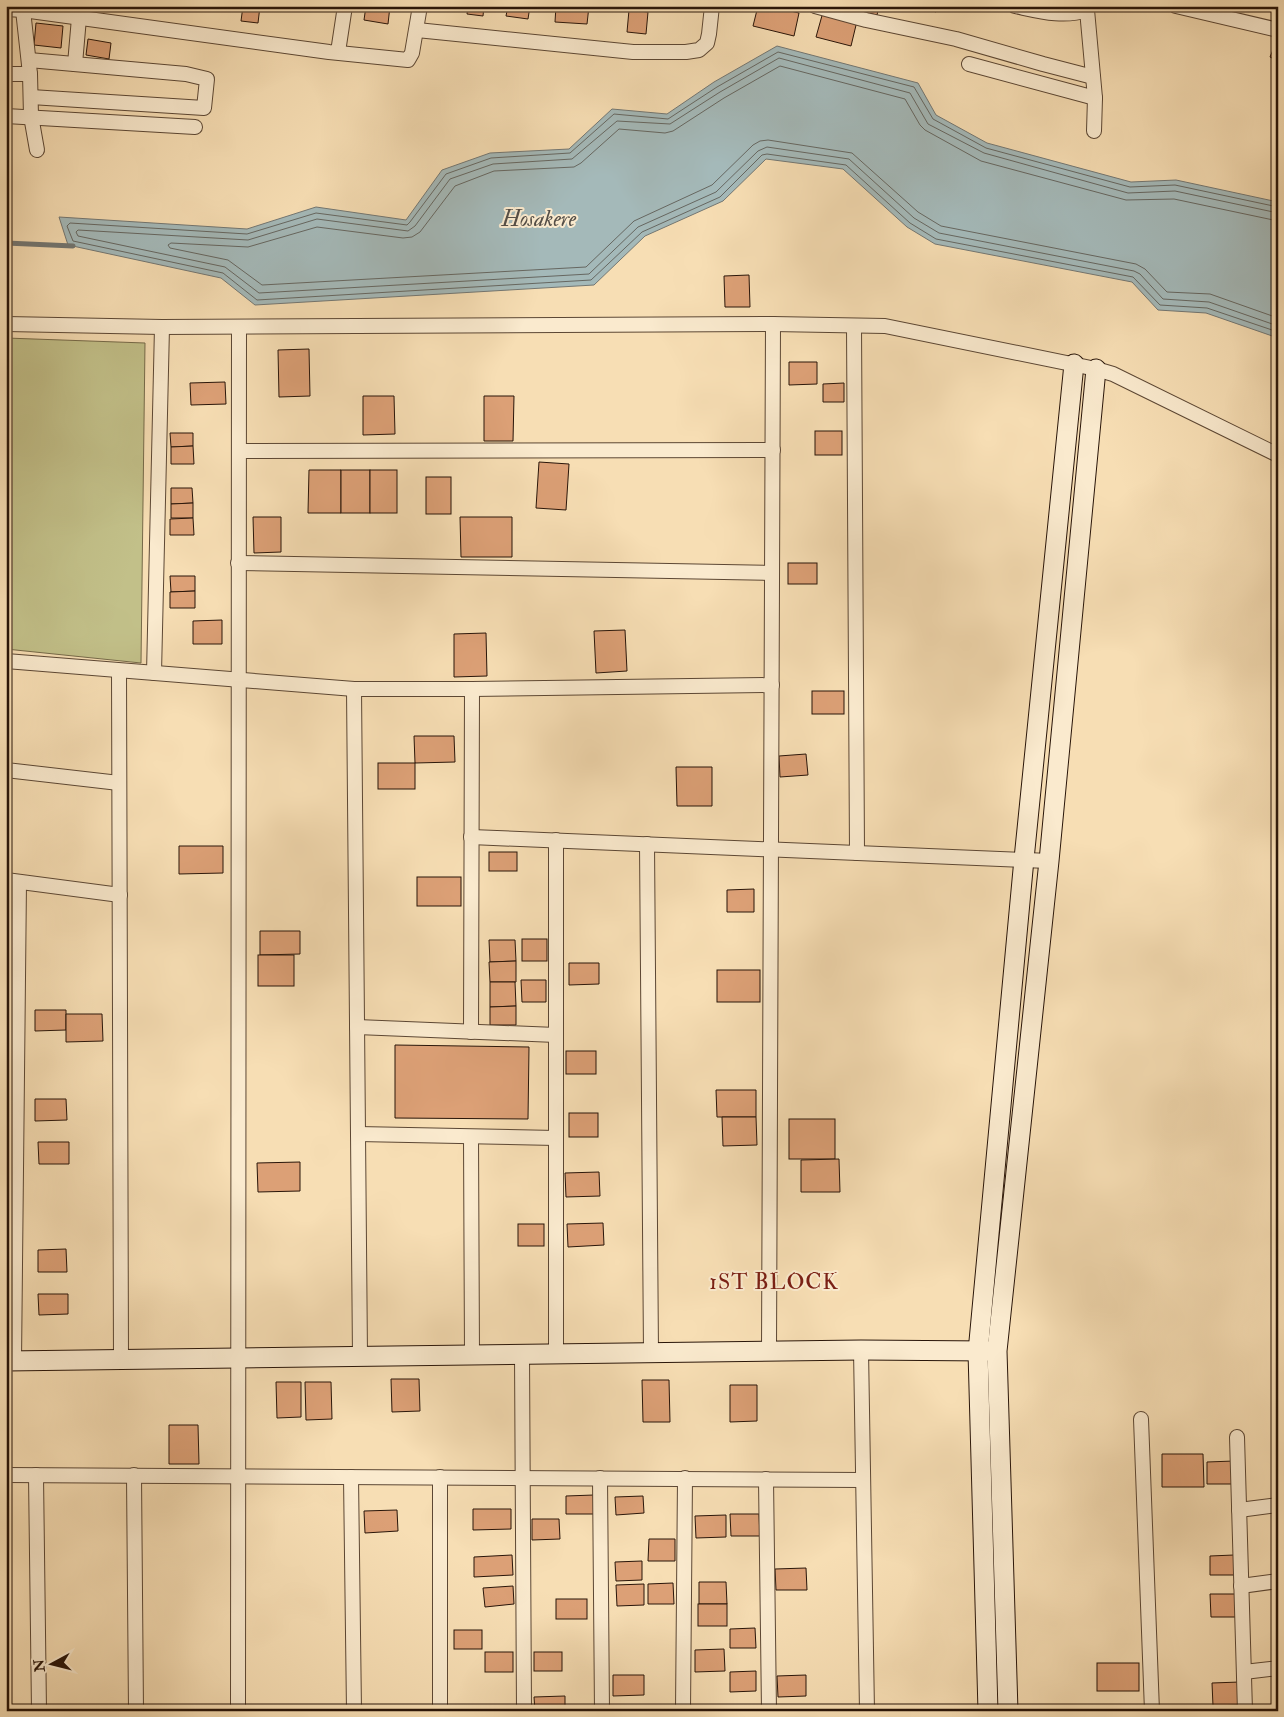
<svg xmlns="http://www.w3.org/2000/svg" width="1284" height="1717" font-family="'IM FELL Double Pica',serif">
	<style>
		.green { fill: #c2c089; stroke: #766a49 }
		.water { fill: #a4b9b9; stroke: #737773 }
		.lines { fill: none; stroke-linecap: round; stroke-linejoin: round }
		.shore { stroke: #666761; stroke-width: 1 }
		.stream { stroke: #737773; stroke-width: 5 }
		.building { fill: #dca076; stroke: #291509 }
		.street-casing { stroke: #5c4734; stroke-width: 16 }
		.secondary-casing { stroke: #291509; stroke-width: 21 }
		.street { stroke: #faeace; stroke-width: 14 }
		.secondary { stroke: #faeace; stroke-width: 19 }
		.labels { text-anchor: middle; dominant-baseline: central; stroke-width: 4; stroke-linejoin: round; paint-order: stroke }
		.water-label { font-size: 22px; font-style: italic; fill: #544e47; stroke: #faeace }
		.neighbourhood-label { font-size: 22px; letter-spacing: 1px; fill: #7a1f14; stroke: #faeace }
	</style>
	<rect width="100%" height="100%" fill="#f7deb4"/>
	<filter id="stains"><feTurbulence type="fractalNoise" baseFrequency=".004" numOctaves="4"/><feColorMatrix values="0 0 0 0 .2 0 0 0 0 .09 0 0 0 0 .02 0 0 0 .5 -.17"/></filter>
	<radialGradient id="worn" r=".72"><stop offset=".6" stop-color="#630" stop-opacity="0"/><stop offset="1" stop-color="#630" stop-opacity=".3"/></radialGradient>
	<!-- green -->
	<path class="green" d="M6 338 145 343 141 663 6 649Z"/>
	<!-- water -->
	<path class="water" d="M777 46 918 83 936 115 987 143 1131 182 1176 180 1278 202V338L1206 313 1158 310 1132 282 935 244 907 227 843 169 766 159 723 201 645 236 594 285 255 305 221 278 68 245 59 217 247 229 316 207 406 220 442 170 490 153 569 149 612 109 667 114 714 82Z"/>
	<g class="lines">
		<!-- shore -->
		<g class="shore">
			<path d="M1278 207 1175 185 1130 187 986 148 933 119 914 87 778 52 717 87 668 119 614 114 570 153 491 158 446 174 410 222 407 225 316 213 247 234 70 223 67 226 73 241 223 273 257 300 591 280 642 232 720 197 762 155 767 154 846 165 910 223 936 239 1133 277 1160 305 1207 308 1278 332"/>
			<path d="M1278 213 1175 191 1128 193 984 153 928 124 910 93 779 58 720 92 670 124 617 121 572 159 493 164 450 179 415 226 408 231 317 219 248 240 78 230 76 232 78 236 225 267 259 293 589 274 638 227 716 192 758 151 767 147 849 159 914 218 939 233 1134 271 1140 274 1163 299 1209 302 1278 326"/>
			<path d="M1278 221 1174 199 1126 200 981 161 925 130 920 125 905 99 780 66 724 98 673 131 665 133 619 129 581 163 574 167 494 171 455 186 420 232 412 237 403 238 317 227 248 247 171 243 168 245 170 248 228 260 262 285 586 267 634 221 712 185 753 145 760 141 768 140 852 153 918 212 941 226 1136 264 1145 269 1167 292 1210 294 1278 318"/>
		</g>
		<!-- stream -->
		<path class="stream" d="M6 243 73 246"/>
	</g>
	<!-- building -->
	<g class="building">
		<path d="M243 6H260L258 23 241 21Z"/>
		<path d="M366 6H390L388 24 364 20Z"/>
		<path d="M468 6H484L483 16 467 14Z"/>
		<path d="M508 6H530L528 19 506 16Z"/>
		<path d="M556 6H589L587 24 555 22Z"/>
		<path d="M758 6H770L799 13 794 36 753 26Z"/>
		<path d="M846 6H879L877 15 846 9Z"/>
		<path d="M917 6H937L936 12Z"/>
		<path d="M629 10 648 12 646 34 627 32Z"/>
		<path d="M823 12 857 21 851 46 816 37Z"/>
		<path d="M36 23 63 26 61 48 34 45Z"/>
		<path d="M88 39 111 43 109 59 86 55Z"/>
		<path d="M1275 45 1278 47V61L1270 57Z"/>
		<path d="M749 275 750 307H725L724 276Z"/>
		<path d="M309 349 310 396 279 397 278 350Z"/>
		<path d="M789 362H817V384L789 385Z"/>
		<path d="M225 382 226 404 191 405 190 383Z"/>
		<path d="M844 383V402H823V384Z"/>
		<path d="M363 396H394L395 434 363 435Z"/>
		<path d="M484 396H514L513 441H484Z"/>
		<rect x="815" y="431" width="27" height="24"/>
		<path d="M170 433H193V446L171 447Z"/>
		<path d="M193 446 194 464H171V447Z"/>
		<path d="M539 462 569 464 566 510 536 508Z"/>
		<path d="M309 470H341V513H308Z"/>
		<rect x="341" y="470" width="29" height="43"/>
		<rect x="370" y="470" width="27" height="43"/>
		<rect x="426" y="477" width="25" height="37"/>
		<path d="M171 488H192L193 503 171 504Z"/>
		<path d="M193 503V518H171V504Z"/>
		<path d="M253 517H281V552L254 553Z"/>
		<path d="M460 517H512V557H461Z"/>
		<path d="M193 518 194 535H170V519Z"/>
		<rect x="788" y="563" width="29" height="21"/>
		<path d="M170 576H195V591L171 592Z"/>
		<path d="M195 591V608H170V592Z"/>
		<path d="M222 620V644H193V621Z"/>
		<path d="M625 630 627 671 596 673 594 631Z"/>
		<path d="M486 633 487 676 454 677V634Z"/>
		<rect x="812" y="691" width="32" height="23"/>
		<path d="M414 736H454L455 762 415 763Z"/>
		<path d="M806 754 808 775 780 777 779 756Z"/>
		<rect x="378" y="763" width="37" height="26"/>
		<path d="M676 767H712V806H677Z"/>
		<path d="M179 846H223V873L179 874Z"/>
		<rect x="489" y="852" width="28" height="19"/>
		<rect x="417" y="877" width="44" height="29"/>
		<path d="M754 889V912H727V890Z"/>
		<path d="M260 931H300V954L260 955Z"/>
		<rect x="522" y="939" width="25" height="22"/>
		<path d="M489 940H515L516 961 490 962Z"/>
		<rect x="258" y="955" width="36" height="31"/>
		<path d="M516 961V982H490L489 962Z"/>
		<path d="M569 963H599V984L569 985Z"/>
		<rect x="717" y="970" width="43" height="32"/>
		<path d="M521 980H546V1002H522Z"/>
		<path d="M490 982H515L516 1006 490 1007Z"/>
		<path d="M516 1006V1025H490V1007Z"/>
		<path d="M35 1010H66V1030L35 1031Z"/>
		<path d="M66 1014H102L103 1041 66 1042Z"/>
		<path d="M395 1045 529 1047 528 1119 395 1118Z"/>
		<rect x="566" y="1051" width="30" height="23"/>
		<path d="M716 1090H756V1117H717Z"/>
		<path d="M35 1099H66L67 1120 35 1121Z"/>
		<rect x="569" y="1113" width="29" height="24"/>
		<path d="M722 1117H756L757 1145 723 1146Z"/>
		<rect x="789" y="1119" width="46" height="40"/>
		<rect x="6" y="1138" width="4" height="21"/>
		<path d="M38 1142H69V1164H39Z"/>
		<path d="M839 1159 840 1192H801V1160Z"/>
		<path d="M300 1162V1191L258 1192 257 1163Z"/>
		<path d="M599 1172 600 1196 566 1197 565 1173Z"/>
		<path d="M603 1223 604 1245 568 1247 567 1224Z"/>
		<rect x="518" y="1224" width="26" height="22"/>
		<path d="M66 1249 67 1272H38V1250Z"/>
		<path d="M38 1294H68V1314L39 1315Z"/>
		<path d="M391 1379H419L420 1411 392 1412Z"/>
		<path d="M642 1380H669L670 1422H643Z"/>
		<path d="M276 1382H301V1417L277 1418Z"/>
		<path d="M305 1382H331L332 1419 306 1420Z"/>
		<path d="M730 1385H757V1421L730 1422Z"/>
		<path d="M169 1425H198L199 1464H169Z"/>
		<path d="M1162 1454H1203L1204 1487H1162Z"/>
		<path d="M1234 1461 1235 1484H1207V1462Z"/>
		<path d="M594 1495V1514H566V1496Z"/>
		<path d="M643 1496 644 1513 616 1515 615 1497Z"/>
		<path d="M473 1509H511V1529L473 1530Z"/>
		<path d="M397 1510 398 1531 365 1533 364 1511Z"/>
		<path d="M730 1514H759L760 1536H731Z"/>
		<path d="M726 1515V1537L696 1538 695 1516Z"/>
		<path d="M532 1519H559L560 1539 532 1540Z"/>
		<path d="M649 1539H675V1561H648Z"/>
		<path d="M512 1555 513 1575 474 1577V1557Z"/>
		<path d="M1234 1555 1235 1575H1210V1556Z"/>
		<path d="M642 1561V1580L616 1581 615 1562Z"/>
		<path d="M806 1568 807 1590H776L775 1569Z"/>
		<path d="M699 1582H726L727 1604H699Z"/>
		<path d="M673 1583 674 1604H648V1584Z"/>
		<path d="M644 1584V1605L617 1606 616 1585Z"/>
		<path d="M513 1586 514 1604 485 1607 483 1588Z"/>
		<path d="M1210 1594H1238V1617H1211Z"/>
		<rect x="556" y="1599" width="31" height="20"/>
		<rect x="698" y="1604" width="29" height="22"/>
		<path d="M755 1628 756 1648H730V1629Z"/>
		<rect x="454" y="1630" width="28" height="19"/>
		<path d="M724 1649 725 1671 695 1672V1650Z"/>
		<rect x="485" y="1652" width="28" height="20"/>
		<rect x="534" y="1652" width="28" height="19"/>
		<rect x="1097" y="1663" width="42" height="28"/>
		<path d="M756 1671V1691L730 1692V1672Z"/>
		<path d="M613 1675H644V1695L613 1696Z"/>
		<path d="M806 1675V1696L778 1697 777 1676Z"/>
		<path d="M1240 1682V1705L1213 1706 1212 1683Z"/>
		<path d="M565 1696V1711H535L534 1697Z"/>
	</g>
	<g class="lines">
		<defs>
			<g id="street">
				<path d="M815 6 866 20 956 39 1043 64 1093 77"/>
				<path d="M1015 6C1039 11 1063 18 1087 10L1088 6"/>
				<path d="M1176 6 1278 30"/>
				<path d="M6 9 23 10 329 52 408 60 412 53 420 6"/>
				<path d="M23 10 30 74 31 116 37 150"/>
				<path d="M1087 10 1095 98 1094 131"/>
				<path d="M417 30 633 52H686L699 50 707 43 709 34 712 6"/>
				<path d="M338 52 345 6"/>
				<path d="M29 60 186 74 207 79 204 108 31 97"/>
				<path d="M75 64 79 18"/>
				<path d="M969 64 1095 98"/>
				<path d="M6 74H30"/>
				<path d="M6 116 195 127"/>
				<path d="M6 324 162 327"/>
				<path d="M854 326 857 853"/>
				<path d="M239 451 773 450"/>
				<path d="M238 563 772 573"/>
				<path d="M6 661 354 689H472L772 685"/>
				<path d="M119 671 121 1359"/>
				<path d="M154 673 162 327 773 324 885 326 1096 369 1113 374 1278 455"/>
				<path d="M354 689 360 1356"/>
				<path d="M6 770 119 783"/>
				<path d="M471 837 1049 861"/>
				<path d="M647 844 651 1353"/>
				<path d="M6 880 120 895"/>
				<path d="M357 1027 556 1035"/>
				<path d="M471 1032 472 689"/>
				<path d="M358 1134 556 1138"/>
				<path d="M471 1137 472 1355"/>
				<path d="M861 1350 867 1711"/>
				<path d="M769 1351 773 324"/>
				<path d="M522 1354 524 1711"/>
				<path d="M556 1354V840"/>
				<path d="M14 1361 19 882"/>
				<path d="M1141 1419 1152 1711"/>
				<path d="M1237 1437 1245 1711"/>
				<path d="M6 1475 863 1480"/>
				<path d="M36 1475 39 1711"/>
				<path d="M134 1475 136 1711"/>
				<path d="M351 1477 354 1711"/>
				<path d="M600 1478 602 1711"/>
				<path d="M766 1479 769 1711"/>
				<path d="M1239 1510 1278 1505"/>
				<path d="M1241 1586 1278 1581"/>
				<path d="M1244 1672 1278 1668"/>
				<path d="M238 1711 239 327"/>
				<path d="M440 1711V1477"/>
				<path d="M683 1711 685 1478"/>
			</g>
			<g id="secondary">
				<path d="M6 1361 861 1350 988 1351"/>
				<path d="M988 1711 978 1352 1024 859 1074 364"/>
				<path d="M1008 1711 997 1351 1049 861 1096 369"/>
			</g>
		</defs>
		<!-- street casing -->
		<use href="#street" class="street-casing"/>
		<!-- secondary casing -->
		<use href="#secondary" class="secondary-casing"/>
		<!-- street -->
		<use href="#street" class="street"/>
		<!-- secondary -->
		<use href="#secondary" class="secondary"/>
	</g>
	<g class="labels">
		<!-- water labels -->
		<g class="water-label">
			<text x="539" y="219">Hosakere</text>
		</g>
		<!-- neighbourhood labels -->
		<g class="neighbourhood-label">
			<text x="774" y="1282">1ST BLOCK</text>
		</g>
	</g>
	<!-- margin -->
	<rect width="1284" height="1717" fill="none" stroke="#f7deb4" stroke-width="25"/>
	<rect x="8" y="8" width="1269" height="1702" fill="none" stroke="#291509" stroke-width="2.5"/>
	<rect x="12" y="12" width="1259" height="1692" fill="none" stroke="#291509"/>
	<!-- north arrow -->
	<g transform="translate(52 1664) rotate(263)" stroke="#faeace" stroke-width="4" paint-order="stroke">
	<path d="M0-4L9 19L0 12L-9 19Z" fill="#291509"/>
	<text y="-8" font-size="14" font-weight="bold" text-anchor="middle" fill="#291509">N</text>
	</g>
	<rect width="100%" height="100%" filter="url(#stains)"/>
	<rect width="100%" height="100%" fill="url(#worn)"/>
</svg>
